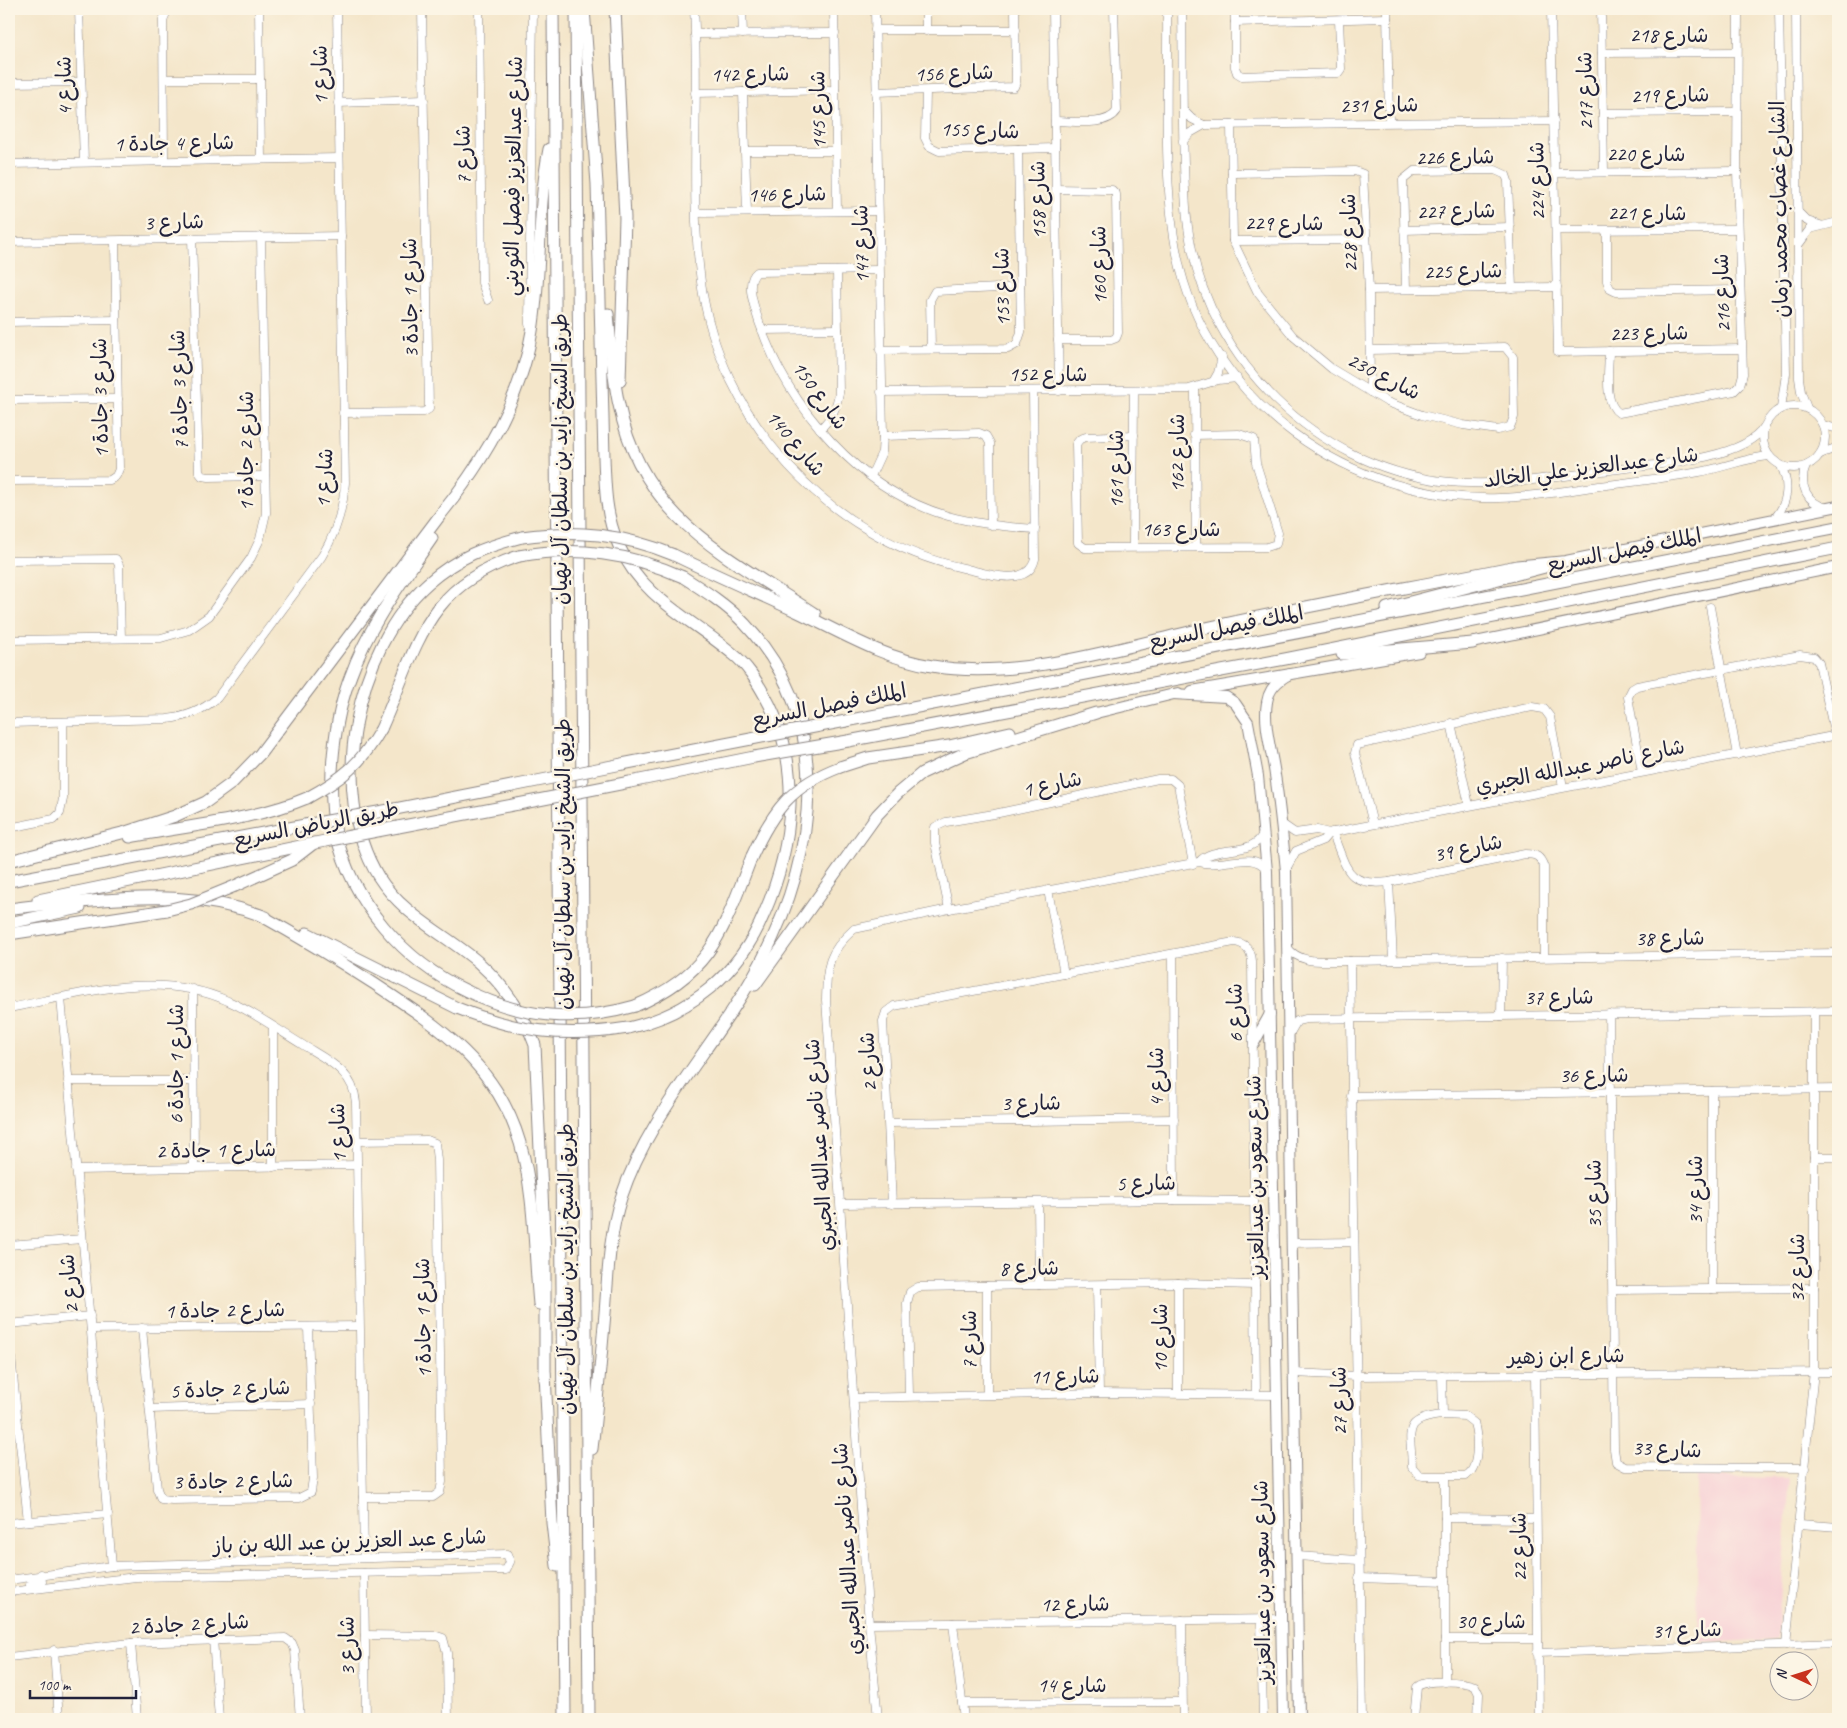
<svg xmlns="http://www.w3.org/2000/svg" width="1847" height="1728" font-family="Caveat,'Playpen Sans Arabic',sans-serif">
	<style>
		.built { fill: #f7cfd5 }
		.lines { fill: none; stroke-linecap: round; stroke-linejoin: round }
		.minor-casing { stroke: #8b8482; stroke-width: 9 }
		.major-casing { stroke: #8b8482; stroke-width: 12 }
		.highway-casing { stroke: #8b8482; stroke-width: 13 }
		.minor { stroke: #fff; stroke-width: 8 }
		.major { stroke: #fff; stroke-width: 10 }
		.highway { stroke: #fff; stroke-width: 11 }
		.highway-bridge-casing { stroke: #8b8482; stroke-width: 13; stroke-linecap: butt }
		.highway-bridge { stroke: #fff; stroke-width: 11 }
		.labels { text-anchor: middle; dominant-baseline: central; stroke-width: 5; stroke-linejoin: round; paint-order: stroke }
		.street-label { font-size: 21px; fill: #22223b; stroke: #fcf5e5 }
	</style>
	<rect width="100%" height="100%" fill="#fcf5e5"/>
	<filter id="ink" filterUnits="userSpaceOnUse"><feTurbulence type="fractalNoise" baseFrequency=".02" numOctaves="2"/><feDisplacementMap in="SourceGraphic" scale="10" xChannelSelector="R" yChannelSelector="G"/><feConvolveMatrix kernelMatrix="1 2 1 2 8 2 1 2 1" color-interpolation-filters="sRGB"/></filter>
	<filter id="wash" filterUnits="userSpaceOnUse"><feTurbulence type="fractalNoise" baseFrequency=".0096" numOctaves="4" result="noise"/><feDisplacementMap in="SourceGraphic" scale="20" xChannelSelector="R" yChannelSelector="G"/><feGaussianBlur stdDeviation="1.12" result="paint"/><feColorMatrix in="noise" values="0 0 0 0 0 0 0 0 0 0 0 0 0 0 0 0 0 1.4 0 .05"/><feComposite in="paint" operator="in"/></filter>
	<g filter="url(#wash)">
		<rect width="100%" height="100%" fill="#f4e6ca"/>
		<!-- built -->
		<path class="built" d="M1696 1477 1790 1478 1777 1639 1698 1643Z"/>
	</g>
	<g filter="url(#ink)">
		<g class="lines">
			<defs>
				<g id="minor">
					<path d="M79 9 84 162"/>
					<path d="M259 9 261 159"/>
					<path d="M479 9 482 283 488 300"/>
					<path d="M694 9C700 100 689 192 701 282 720 420 828 538 963 568 984 573 1028 589 1035 559L1033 392"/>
					<path d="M742 9 743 34"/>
					<path d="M834 9 837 211"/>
					<path d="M926 9V31"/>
					<path d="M1053 9 1059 391"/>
					<path d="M1167 9C1168 87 1162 178 1177 254 1206 402 1352 503 1499 498 1532 497 1566 491 1599 486 1632 482 1666 478 1699 472 1723 468 1745 458 1769 456"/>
					<path d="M1182 9C1183 61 1182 112 1184 164 1185 189 1185 215 1190 239 1211 362 1316 465 1441 481 1497 488 1554 477 1610 470 1648 465 1743 461 1764 427"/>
					<path d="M1235 9V67L1237 73 1242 76 1338 73 1341 69 1339 20"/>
					<path d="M1387 9 1389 122"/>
					<path d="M1551 9 1558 352 1741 349"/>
					<path d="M1601 9 1604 172"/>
					<path d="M1779 9 1786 374 1781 408"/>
					<path d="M1796 9 1799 378 1801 392 1807 408"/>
					<path d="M1235 22 1387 18"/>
					<path d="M875 30H1016"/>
					<path d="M695 34 835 33"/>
					<path d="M1602 53 1737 52"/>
					<path d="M164 79H260"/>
					<path d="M9 83 81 82"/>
					<path d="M926 91 925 138 929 146 939 151 1055 148"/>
					<path d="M743 92 747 212"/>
					<path d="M876 92 1014 87 1016 82 1015 9"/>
					<path d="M695 93 835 90"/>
					<path d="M338 103 424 100"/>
					<path d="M1183 110 1192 119 1204 125"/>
					<path d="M1603 113 1737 112"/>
					<path d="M1055 121C1072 121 1107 127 1117 111L1114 9"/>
					<path d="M1231 125 1233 241 1258 293 1293 336 1332 369 1387 402 1422 415 1463 425 1498 430 1510 427 1514 417 1513 357 1505 347 1370 350"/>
					<path d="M1183 141 1190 133 1204 125 1554 121"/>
					<path d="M745 151H835"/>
					<path d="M164 161 163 20 168 9"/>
					<path d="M9 164 339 158"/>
					<path d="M1232 173 1355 171 1363 174 1369 290 1370 392"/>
					<path d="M1555 173 1737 171"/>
					<path d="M1056 189 1106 190H1112L1116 194 1118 333 1116 338 1111 340H1058"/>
					<path d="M1797 211 1807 221 1820 225"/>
					<path d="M696 213 878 211"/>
					<path d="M1404 230 1510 227"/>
					<path d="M1556 230 1738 229"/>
					<path d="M1607 231V281L1610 289 1616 292 1739 290"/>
					<path d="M192 238 199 472 202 476 209 477 265 476"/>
					<path d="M1233 241 1366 240"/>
					<path d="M9 242 341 236"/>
					<path d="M1799 244 1810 229 1838 222"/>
					<path d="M879 270 757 272C744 282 755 308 759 322 788 407 859 490 948 516 977 524 1006 527 1035 529"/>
					<path d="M1406 289 1403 180 1414 171 1495 170 1506 175 1508 181 1512 288"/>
					<path d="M1369 290 1557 287"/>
					<path d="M9 322 116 320"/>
					<path d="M529 324 533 9"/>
					<path d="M762 330 838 329"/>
					<path d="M931 349 930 300 935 291 1020 287"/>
					<path d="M880 350 1008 349 1017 344 1021 332 1018 149"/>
					<path d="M1609 351C1609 369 1603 403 1619 413L1734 391 1740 385 1743 374 1737 171 1738 9"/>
					<path d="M1213 382 1218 373 1222 357"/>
					<path d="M1195 389 1196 547"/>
					<path d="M881 392 1189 389 1218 380 1237 378"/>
					<path d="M9 400 118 399"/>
					<circle cx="1794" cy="437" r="31"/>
					<path d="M343 413 424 412 429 409 422 9"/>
					<path d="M1823 425 1838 429"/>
					<path d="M820 429C832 418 836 409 839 393L837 271"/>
					<path d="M1134 435 1086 437 1080 439 1076 444 1078 543 1085 548 1267 547 1276 544 1278 533 1256 463 1254 439 1239 434 1194 435"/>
					<path d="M883 436 979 433 986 436 990 443 991 525"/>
					<path d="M1820 454 1838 447"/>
					<path d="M1806 466C1798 485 1807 503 1827 508"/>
					<path d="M871 476 882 452 883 436 875 9"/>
					<path d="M9 481 110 480 116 476 119 469 115 241"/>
					<path d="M1774 519C1788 504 1790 484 1781 466"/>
					<path d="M1133 547 1134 391"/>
					<path d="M9 560 116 559 119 565 121 638"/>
					<path d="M1710 607 1737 755"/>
					<path d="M9 640 161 638 189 630 209 616 251 558 260 539 266 513 261 237"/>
					<path d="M9 723 167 719C186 717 202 711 217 698L322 556C336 533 343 510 345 483L337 9"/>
					<path d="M1451 723 1469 805"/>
					<path d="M1642 772 1628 697 1632 689 1637 686 1800 655 1814 657 1819 663 1835 736"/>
					<path d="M1282 824 1295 833 1317 830 1329 833 1838 735"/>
					<path d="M1373 824 1355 753 1357 745 1532 707 1544 709 1550 717 1563 787"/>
					<path d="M9 828 54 819 60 813 63 799V722"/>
					<path d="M1332 832C1347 867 1345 887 1389 882L1525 854C1536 854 1540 856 1544 867V957"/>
					<path d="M1199 862C1215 843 1253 859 1264 832"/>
					<path d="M1286 869 1296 851 1323 840 1329 833"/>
					<path d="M1389 882 1393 960"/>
					<path d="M1048 890 1064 974"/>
					<path d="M949 909 935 843V827L946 822 994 814 1158 779H1171L1178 785 1193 864"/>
					<path d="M1287 947C1301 966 1327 960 1350 961L1838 953"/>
					<path d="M1173 954 1174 1200"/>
					<path d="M1350 961 1362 1719"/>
					<path d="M193 989 194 1168"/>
					<path d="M61 998 112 1566"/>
					<path d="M9 1008C81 994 157 969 228 1001 254 1012 278 1030 303 1045 327 1060 354 1071 356 1103L364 1557"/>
					<path d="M1609 1014 1614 1449 1616 1462 1625 1467 1805 1468"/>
					<path d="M1501 1016 1502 958"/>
					<path d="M273 1027V1167"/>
					<path d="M1290 1033 1297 1021 1306 1019 1838 1011"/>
					<path d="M68 1081H192"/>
					<path d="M1712 1091V1289"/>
					<path d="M1351 1096 1838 1089"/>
					<path d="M889 1123 1174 1119"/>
					<path d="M356 1141 427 1140 435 1143 437 1160 442 1482 440 1492 433 1497H363"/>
					<path d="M1814 1157H1838"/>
					<path d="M76 1170 357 1165"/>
					<path d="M1038 1203 1039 1285"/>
					<path d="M842 1204 1174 1200 1254 1201"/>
					<path d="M892 1204 883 1021 886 1012 894 1006 1234 942C1245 943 1251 949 1252 961L1256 1394"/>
					<path d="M1292 1243 1354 1242"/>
					<path d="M9 1245 82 1239"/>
					<path d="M1097 1285 1099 1393"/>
					<path d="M987 1286V1394"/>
					<path d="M1613 1290 1814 1288"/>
					<path d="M9 1324 90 1316"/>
					<path d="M142 1328 157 1489 161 1499 172 1500 299 1498 311 1492 313 1478 308 1327"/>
					<path d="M91 1329 359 1326"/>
					<path d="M9 1337 28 1521"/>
					<path d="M1294 1373 1356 1376 1838 1372"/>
					<path d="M1535 1374 1539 1719"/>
					<path d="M1442 1375 1443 1415"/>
					<path d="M1178 1393V1283"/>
					<path d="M909 1396 907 1303 910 1292 918 1287 1178 1283 1255 1285"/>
					<path d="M854 1398 1099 1393 1277 1395"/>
					<path d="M150 1409 311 1404"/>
					<path d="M1443 1415 1465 1416 1474 1423C1478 1437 1480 1470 1465 1476H1423L1419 1475 1412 1467C1411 1432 1401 1419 1443 1415Z"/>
					<path d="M1445 1518 1536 1519"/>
					<path d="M9 1523 108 1514"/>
					<path d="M1800 1524 1838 1527"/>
					<path d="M1297 1556 1358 1560"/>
					<path d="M364 1573 366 1719"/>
					<path d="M1359 1578 1445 1581"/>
					<path d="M9 1580 112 1566 507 1554 510 1562 506 1570 136 1577 9 1592"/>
					<path d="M30 1585 42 1582 41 1574"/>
					<path d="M1261 1619 1263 1719"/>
					<path d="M1182 1620 1183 1719"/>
					<path d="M953 1623 964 1719"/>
					<path d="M869 1624 1282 1619"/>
					<path d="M365 1635 437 1636 443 1638 447 1653 448 1719"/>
					<path d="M213 1639 219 1719"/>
					<path d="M1445 1639H1537"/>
					<path d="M131 1643 137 1719"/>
					<path d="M1786 1645 1814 1371V1011"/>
					<path d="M54 1650 59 1719"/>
					<path d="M1537 1653 1838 1643"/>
					<path d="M9 1657 131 1643 285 1638 292 1643 295 1650 300 1719"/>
					<path d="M1445 1682V1477"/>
					<path d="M962 1703 1182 1702"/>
					<path d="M878 1719 869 1624 826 1000C827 966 827 953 854 929L949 909 1199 862C1219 869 1253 849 1267 870"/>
					<path d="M1414 1719 1417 1687C1426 1679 1463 1681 1475 1686L1479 1694 1478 1719"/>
				</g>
				<g id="major">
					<path d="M1561 562 1838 506"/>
					<path d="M1466 644 1838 567"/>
					<path d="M1290 674C1278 680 1269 688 1267 702 1263 725 1272 752 1275 775 1280 807 1283 839 1286 871L1299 1719"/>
					<path d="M1192 691 1419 652"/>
					<path d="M1173 694 1226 697 1235 703 1248 722 1258 776 1267 871 1283 1719"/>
					<path d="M1096 713 1178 693"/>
					<path d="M1254 1043 1270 1014"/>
				</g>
				<g id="highway">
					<path d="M553 9 565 1719"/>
					<path d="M576 9 589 1719"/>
					<path d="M584 9 597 184 604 457C605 488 606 518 619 546 642 598 692 619 733 654 747 665 756 680 765 696 803 764 794 845 764 914 740 973 690 1014 628 1028"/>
					<path d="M615 9 625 218 620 381"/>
					<path d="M608 314C611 344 612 375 619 405 642 519 726 555 815 614"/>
					<path d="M522 537C484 547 458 557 428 583 355 648 327 792 378 876 403 916 444 933 478 962 505 986 523 1012 535 1045L545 1255V1380"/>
					<path d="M432 538C402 582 369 625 351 675 334 718 326 787 336 833 351 901 404 962 467 991"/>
					<path d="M674 555C715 575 757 593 798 612 842 633 883 658 932 666 1018 681 1122 647 1206 628 1309 605 1413 587 1517 566L1561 562"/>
					<path d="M1387 608 1545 567"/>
					<path d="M1342 654 1473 643"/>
					<path d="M846 721 1838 527"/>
					<path d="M381 729C418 647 423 587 519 556"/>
					<path d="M848 741 1285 659 1838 548"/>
					<path d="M622 764 751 739"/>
					<path d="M840 767 868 758 949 746 1010 732"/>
					<path d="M630 782 754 757"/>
					<path d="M395 809 512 786"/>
					<path d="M398 827 518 804"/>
					<path d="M130 837C186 826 255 820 307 798"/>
					<path d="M9 861 126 832 175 816 206 802 232 783 260 754 441 514C484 461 521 400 532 331 542 271 537 209 549 149"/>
					<path d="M9 881 305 825"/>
					<path d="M235 886 292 860 314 843"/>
					<path d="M38 900 325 841"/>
					<path d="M9 909C33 905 57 904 81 902 148 896 202 893 266 917"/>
					<path d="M260 915C298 936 336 959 373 983 438 1026 497 1064 520 1143 535 1192 534 1253 539 1304"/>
					<path d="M9 923 80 908"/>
					<path d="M307 933 457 1008"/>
					<path d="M9 934 167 910"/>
					<path d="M755 985 877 815 898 793 922 773 937 766 965 753 1096 713"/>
					<path d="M635 1006C713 973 723 930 752 856"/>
					<path d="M545 1373 552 1523 557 1566"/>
					<path d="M592 1449C597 1404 601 1359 605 1313 608 1275 609 1235 621 1198 650 1110 717 1045 760 964 817 855 836 721 745 624 727 605 705 591 683 577"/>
				</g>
			</defs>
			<!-- minor casing -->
			<use href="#minor" class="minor-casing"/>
			<!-- major casing -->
			<use href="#major" class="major-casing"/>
			<!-- highway casing -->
			<use href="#highway" class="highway-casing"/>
			<!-- minor -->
			<use href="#minor" class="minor"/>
			<!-- major -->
			<use href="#major" class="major"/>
			<!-- highway -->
			<use href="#highway" class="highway"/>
			<defs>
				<g id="highway-bridge">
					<path d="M522 537C576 529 623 534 674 555"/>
					<path d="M519 556C577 546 629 553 683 577"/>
					<path d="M751 739 846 721"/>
					<path d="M754 757 848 741"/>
					<path d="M512 786 622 764"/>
					<path d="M307 798C342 779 361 764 381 729"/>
					<path d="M518 804 630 782"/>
					<path d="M305 825 395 809"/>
					<path d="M325 841 398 827"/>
					<path d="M752 856C773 810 792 785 840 767"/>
					<path d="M167 910 191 904 235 886"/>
					<path d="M467 991C522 1018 576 1023 635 1006"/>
					<path d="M457 1008C517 1032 564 1038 628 1028"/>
				</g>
			</defs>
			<!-- highway-bridge casing -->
			<use href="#highway-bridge" class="highway-bridge-casing"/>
			<!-- highway-bridge -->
			<use href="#highway-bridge" class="highway-bridge"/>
		</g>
	</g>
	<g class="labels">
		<!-- street labels -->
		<g class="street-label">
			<text x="1669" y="35">شارع 218</text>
			<text transform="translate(954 73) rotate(-2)">شارع 156</text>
			<text transform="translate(750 74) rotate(-1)">شارع 142</text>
			<text transform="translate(320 75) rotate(-91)">شارع 1</text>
			<text transform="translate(64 86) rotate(-91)">شارع 4</text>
			<text transform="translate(1585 91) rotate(-91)">شارع 217</text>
			<text transform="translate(1670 95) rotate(-1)">شارع 219</text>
			<text transform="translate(1379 105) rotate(-1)">شارع 231</text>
			<text transform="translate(818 110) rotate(-91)">شارع 145</text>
			<text transform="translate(980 130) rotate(2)">شارع 155</text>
			<text transform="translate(174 143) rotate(-1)">شارع 4 جادة 1</text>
			<text x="1646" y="154">شارع 220</text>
			<text transform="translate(463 155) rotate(-91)">شارع 7</text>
			<text transform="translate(1455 157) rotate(-1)">شارع 226</text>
			<text transform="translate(513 176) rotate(-89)">شارع عبدالعزيز فيصل الثويني</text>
			<text transform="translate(1537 181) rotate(-91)">شارع 224</text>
			<text transform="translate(787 194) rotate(-1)">شارع 146</text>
			<text transform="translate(1038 200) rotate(-91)">شارع 158</text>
			<text transform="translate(1779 209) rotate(-91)">الشارع غصاب محمد زمان</text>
			<text transform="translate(1456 211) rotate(-1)">شارع 227</text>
			<text x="1647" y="213">شارع 221</text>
			<text transform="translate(174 222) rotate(-2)">شارع 3</text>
			<text x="1284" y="223">شارع 229</text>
			<text transform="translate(1349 233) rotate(-92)">شارع 228</text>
			<text transform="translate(861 244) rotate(-91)">شارع 147</text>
			<text transform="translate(1099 265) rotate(-91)">شارع 160</text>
			<text transform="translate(1463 271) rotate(-1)">شارع 225</text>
			<text transform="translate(1002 287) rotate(-91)">شارع 153</text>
			<text transform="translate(1722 293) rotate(-92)">شارع 216</text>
			<text transform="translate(410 298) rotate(-91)">شارع 1 جادة 3</text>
			<text transform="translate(1649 333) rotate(-1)">شارع 223</text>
			<text x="1048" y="374">شارع 152</text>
			<text transform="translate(1384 376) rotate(27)">شارع 230</text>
			<text transform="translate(179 390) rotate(-92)">شارع 3 جادة 7</text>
			<text transform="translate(820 395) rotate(54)">شارع 150</text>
			<text transform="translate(100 398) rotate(-91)">شارع 3 جادة 1</text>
			<text transform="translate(796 443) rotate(50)">شارع 140</text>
			<text transform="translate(246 451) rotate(-90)">شارع 2 جادة 1</text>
			<text transform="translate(1177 453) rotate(-90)">شارع 162</text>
			<text transform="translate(560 459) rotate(-90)">طريق الشيخ زايد بن سلطان آل نهيان</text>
			<text transform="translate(1591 467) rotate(-7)">شارع عبدالعزيز علي الخالد</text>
			<text transform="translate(1116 469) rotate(-90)">شارع 161</text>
			<text transform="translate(324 478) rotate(-87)">شارع 1</text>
			<text x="1181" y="529">شارع 163</text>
			<text transform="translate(1624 550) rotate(-11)">الملك فيصل السريع</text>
			<text transform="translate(1226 627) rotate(-11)">الملك فيصل السريع</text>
			<text transform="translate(829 705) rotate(-11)">الملك فيصل السريع</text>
			<text transform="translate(1580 766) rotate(-11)">شارع ناصر عبدالله الجبري</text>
			<text transform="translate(1052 784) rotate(-12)">شارع 1</text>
			<text transform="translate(316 824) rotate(-11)">طريق الرياض السريع</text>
			<text transform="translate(1468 848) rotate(-12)">شارع 39</text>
			<text transform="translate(563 864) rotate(-90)">طريق الشيخ زايد بن سلطان آل نهيان</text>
			<text transform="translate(1670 938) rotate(-1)">شارع 38</text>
			<text transform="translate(1559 997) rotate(-1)">شارع 37</text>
			<text transform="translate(1235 1013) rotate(-91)">شارع 6</text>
			<text transform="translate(868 1062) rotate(-93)">شارع 2</text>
			<text transform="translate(176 1064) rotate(-90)">شارع 1 جادة 6</text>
			<text transform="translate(1594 1075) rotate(-1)">شارع 36</text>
			<text transform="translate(1156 1077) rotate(-90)">شارع 4</text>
			<text transform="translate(1031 1103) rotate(-1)">شارع 3</text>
			<text transform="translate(338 1133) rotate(-92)">شارع 1</text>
			<text transform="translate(819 1145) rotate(-94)">شارع ناصر عبدالله الجبري</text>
			<text transform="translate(216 1150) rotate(-1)">شارع 1 جادة 2</text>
			<text transform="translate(1255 1177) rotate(-91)">شارع سعود بن عبدالعزيز</text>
			<text transform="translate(1146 1183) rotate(-1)">شارع 5</text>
			<text transform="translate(1695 1190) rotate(-90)">شارع 34</text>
			<text transform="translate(1594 1194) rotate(-91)">شارع 35</text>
			<text transform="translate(1029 1268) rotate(-1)">شارع 8</text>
			<text transform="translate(1797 1268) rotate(-90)">شارع 32</text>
			<text transform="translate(566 1269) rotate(-90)">طريق الشيخ زايد بن سلطان آل نهيان</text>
			<text transform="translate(69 1284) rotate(-95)">شارع 2</text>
			<text transform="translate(225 1310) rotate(-1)">شارع 2 جادة 1</text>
			<text transform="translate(423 1318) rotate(-91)">شارع 1 جادة 1</text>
			<text transform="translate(1160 1338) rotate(-90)">شارع 10</text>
			<text transform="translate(969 1340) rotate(-90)">شارع 7</text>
			<text transform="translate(1566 1356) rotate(-1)">شارع ابن زهير</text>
			<text transform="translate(1065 1376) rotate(-1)">شارع 11</text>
			<text transform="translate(230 1389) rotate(-2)">شارع 2 جادة 5</text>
			<text transform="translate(1339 1401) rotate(-91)">شارع 27</text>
			<text transform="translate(1667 1449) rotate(2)">شارع 33</text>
			<text transform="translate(233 1481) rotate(-1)">شارع 2 جادة 3</text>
			<text transform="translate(350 1541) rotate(-2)">شارع عبد العزيز بن عبد الله بن باز</text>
			<text transform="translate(1519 1547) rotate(-91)">شارع 22</text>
			<text transform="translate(847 1549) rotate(-94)">شارع ناصر عبدالله الجبري</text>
			<text transform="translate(1262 1582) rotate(-91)">شارع سعود بن عبدالعزيز</text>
			<text transform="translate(1075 1604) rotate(-1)">شارع 12</text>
			<text x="1491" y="1621">شارع 30</text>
			<text transform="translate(189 1624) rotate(-3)">شارع 2 جادة 2</text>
			<text transform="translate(1687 1630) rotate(-2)">شارع 31</text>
			<text transform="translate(347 1646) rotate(-91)">شارع 3</text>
			<text x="1072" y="1685">شارع 14</text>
		</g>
	</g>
	<!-- margin -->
	<rect width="1847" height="1728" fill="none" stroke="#fcf5e5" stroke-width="30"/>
	<!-- north arrow -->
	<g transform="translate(1794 1676) rotate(274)"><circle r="24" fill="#fcf5e5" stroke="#a5a1a1"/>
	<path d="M0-4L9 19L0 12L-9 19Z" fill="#c8321e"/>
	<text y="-8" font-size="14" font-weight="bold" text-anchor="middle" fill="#22223b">N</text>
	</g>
	<!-- scale -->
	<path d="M30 1690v8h106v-8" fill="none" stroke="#22223b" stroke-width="2.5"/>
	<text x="38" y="1690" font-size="15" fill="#22223b" stroke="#fcf5e5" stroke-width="4" paint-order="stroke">100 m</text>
</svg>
